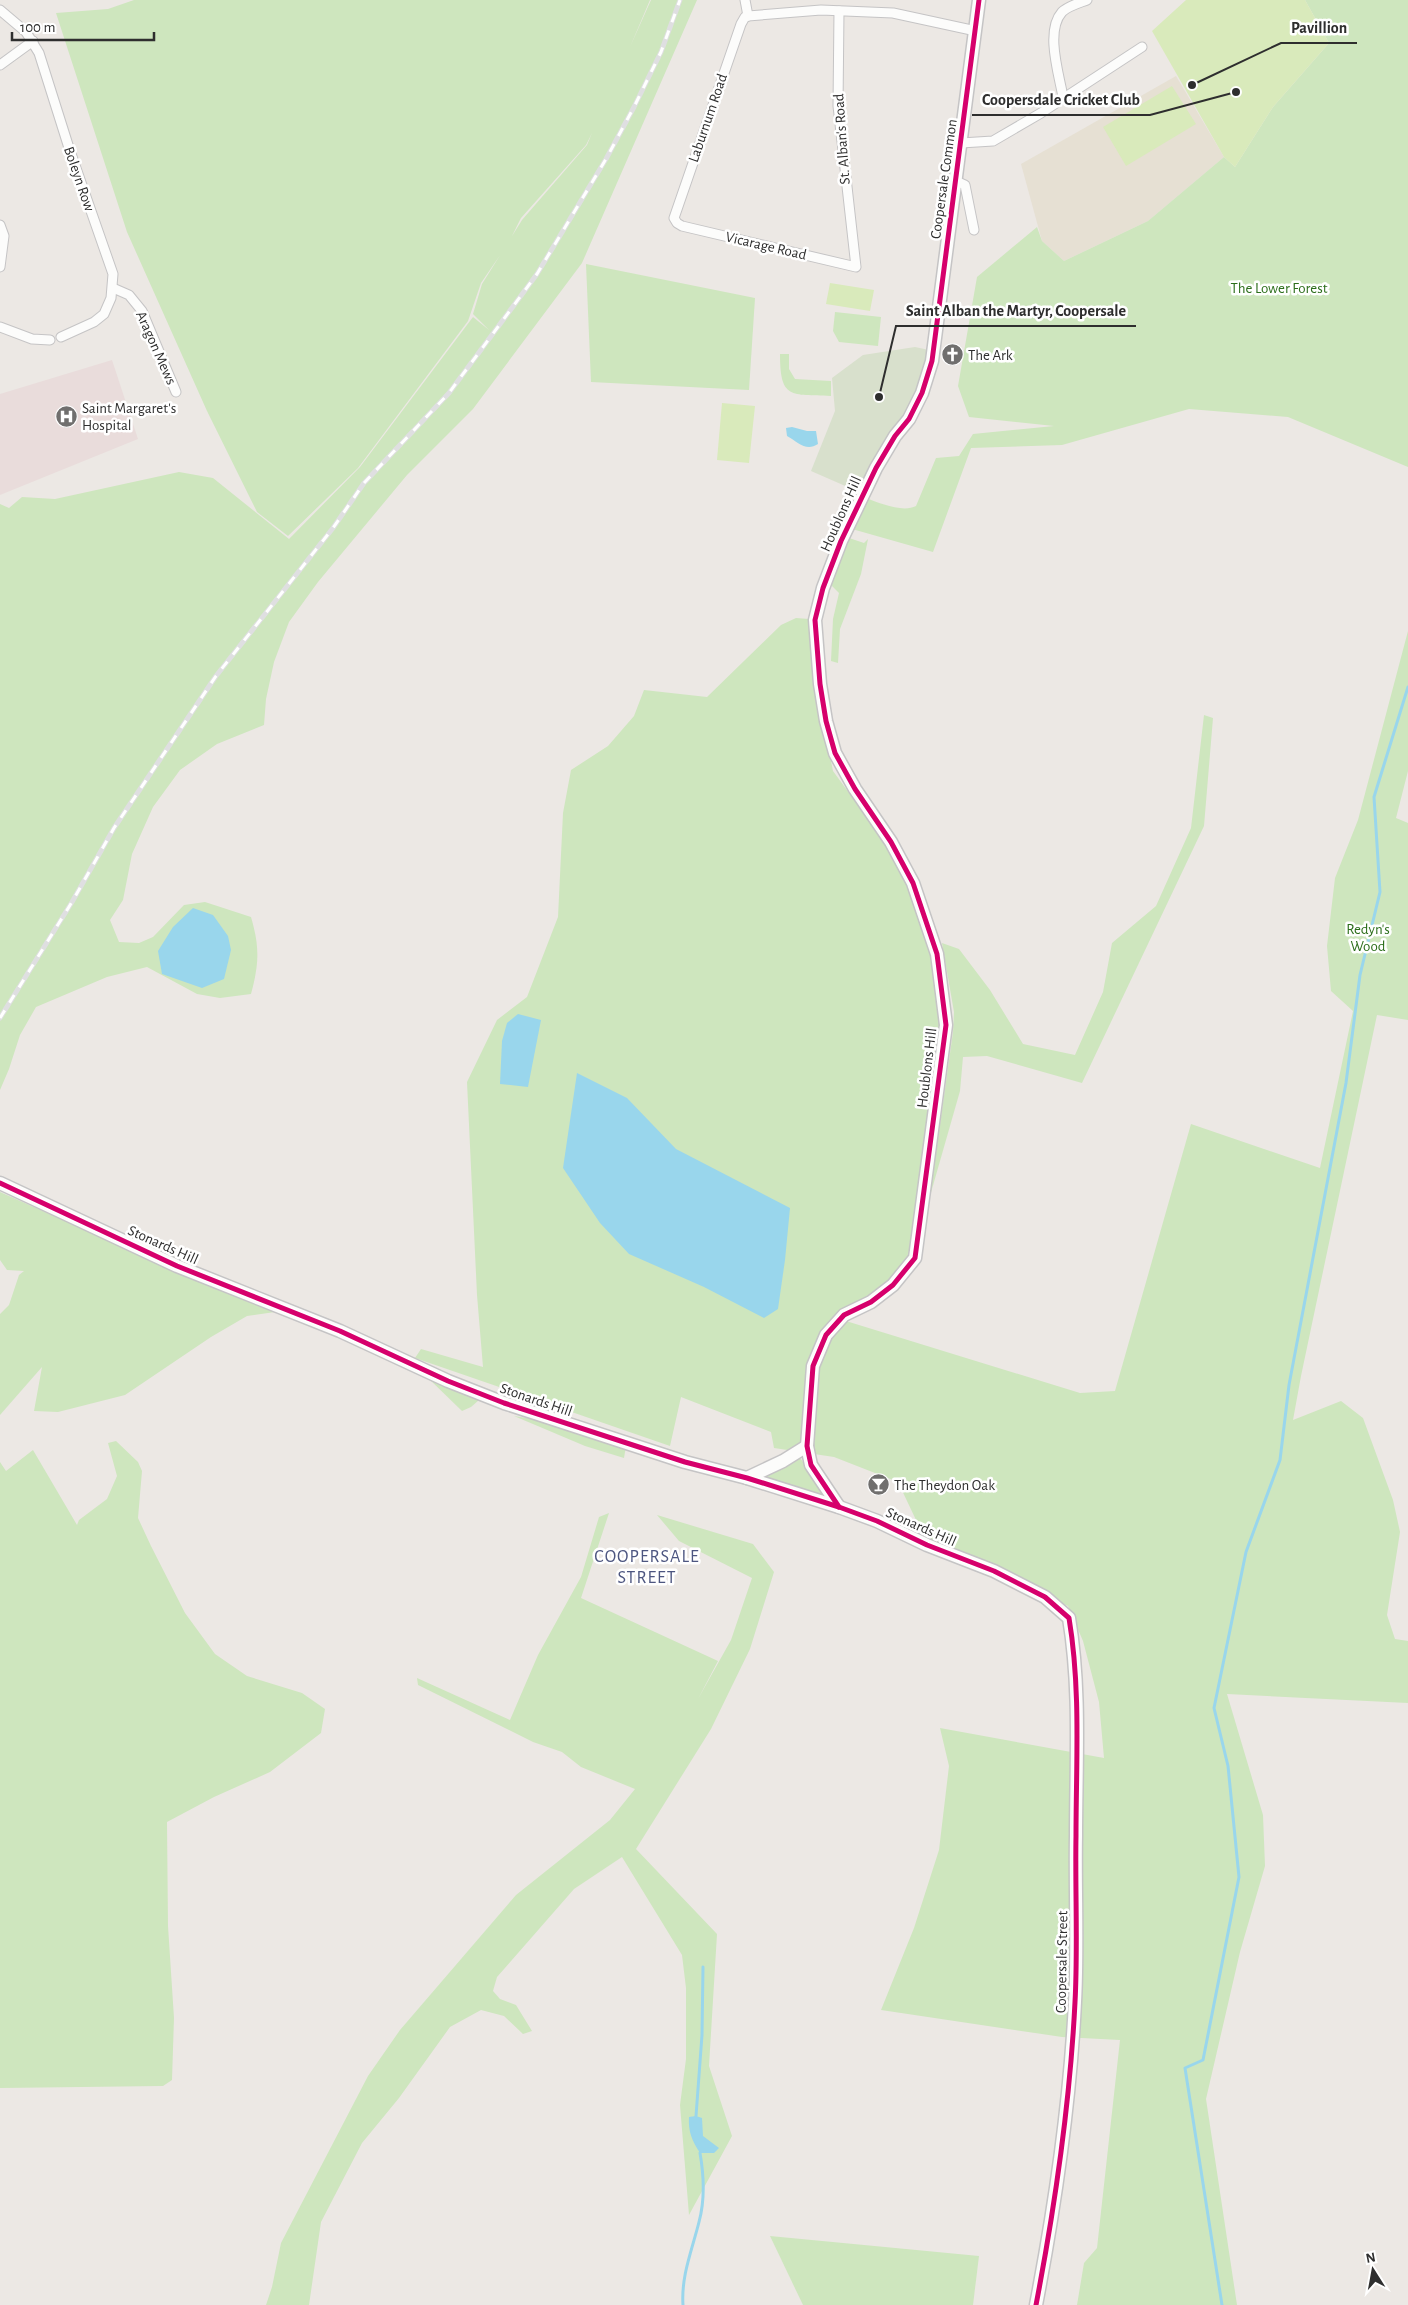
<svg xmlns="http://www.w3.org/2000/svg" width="1408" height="2305" font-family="'Alegreya Sans',sans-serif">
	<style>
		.education { fill: #e6e0d3 }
		.medical { fill: #e9dcdb }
		.green { fill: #cee6be }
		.cemetery { fill: #d8e0cc }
		.pitch { fill: #d9eabb }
		.water { fill: #99d6ec }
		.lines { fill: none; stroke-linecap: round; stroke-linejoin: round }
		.stream { stroke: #99d6ec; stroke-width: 3 }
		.street-casing { stroke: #c5c4c5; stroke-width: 11 }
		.secondary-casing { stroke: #c5c4c5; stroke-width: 15 }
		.street { stroke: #fcfcfb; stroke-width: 9 }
		.secondary { stroke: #fcfcfb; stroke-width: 12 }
		.rail-casing { stroke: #dfdfe1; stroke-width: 5 }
		.rail { stroke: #fff; stroke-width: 3; stroke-dasharray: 9; stroke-linecap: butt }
		.cycleway-casing { stroke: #fff; stroke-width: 8 }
		.cycleway { stroke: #d6006c; stroke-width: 5 }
		.labels { text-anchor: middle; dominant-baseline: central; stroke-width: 5; stroke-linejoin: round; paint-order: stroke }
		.street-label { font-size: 15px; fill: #2e2e2e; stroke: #fff }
		.park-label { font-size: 15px; fill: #2c6e1b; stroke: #fff }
		.poi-label { font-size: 15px; fill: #2e2e2e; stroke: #fff; text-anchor: start }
		.quarter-label { font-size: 18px; letter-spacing: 1px; fill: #4d5680; stroke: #fff }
		.leader { fill: none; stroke: #2e2e2e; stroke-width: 2 }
		.callout-dot { fill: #2e2e2e; stroke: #fff; stroke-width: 2 }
		.callout-label { font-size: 16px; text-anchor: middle; font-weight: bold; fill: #2e2e2e; stroke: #fff; stroke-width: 5; stroke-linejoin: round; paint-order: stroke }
	</style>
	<rect width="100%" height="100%" fill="#ece8e4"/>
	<!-- education -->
	<path class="education" d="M1176 76 1224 157 1148 221 1064 261 1042 241 1021 164Z"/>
	<!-- medical -->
	<path class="medical" d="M112 360 138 439 0 495V394Z"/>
	<!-- green -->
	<g class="green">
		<path d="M134 0H650L630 47 651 0H697L582 263 473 409 407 475 318 582 289 622 274 662 266 699 264 725 217 744 180 770 153 807 132 854 123 900 110 920 119 942 139 943 153 937 184 905 205 902 251 917C260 948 259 964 251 994L220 998 197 994 147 967 107 977 36 1007 20 1035 9 1069 0 1090V504L9 508 22 497 55 499 179 472 213 478 289 539 360 467 473 317 489 330 473 314 482 284 522 220 587 145 592 133 586 145 521 218 509 242 481 283 468 321 358 468 288 536 257 512 207 411 127 232 56 13 108 9Z"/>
		<path d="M1305 0H1408V467L1288 417 1189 409 1062 445 971 448 933 552 852 529 866 498C879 503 903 513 916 506L936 458 959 456 973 434 1054 426 969 417 958 386 977 277 1037 227 1042 241 1064 261 1148 221 1224 157 1235 167 1273 107 1329 43Z"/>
		<path d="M586 264 755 298 749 390 591 382Z"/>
		<path d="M835 312 881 317 878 346 839 342 833 331Z"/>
		<path d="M780 354H789V369L795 379 831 381V396C791 394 780 400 780 354Z"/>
		<path d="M849 538 864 543 868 539 861 574 840 629 838 663 831 661 833 619 839 593 831 585Z"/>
		<path d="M796 618 809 619 814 677 833 771 876 830 903 875 935 947 943 1004 911 1254 901 1271 846 1321 1080 1393 1115 1391 1191 1124 1320 1168 1353 1011 1331 991 1327 946 1335 878 1358 820 1408 631V771L1396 818 1408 823V1020L1377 1015 1301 1376 1293 1420 1341 1401 1363 1418 1393 1500 1400 1532 1387 1615 1395 1639 1408 1641V1703L1227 1694 1263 1815 1265 1866 1240 1952 1206 2099 1237 2305H1077L1084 2263 1097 2248 1120 2040 1062 2037 881 2010 914 1928 939 1850 949 1766 940 1728 1104 1758 1099 1702 1083 1641 1068 1606 926 1541 898 1482 834 1457 774 1448 771 1432 681 1397 670 1446 415 1358 421 1349 483 1367 477 1295 467 1082 497 1020 527 997 558 917 563 813 571 770 608 746 634 716 644 690 707 697 781 625Z"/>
		<path d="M1204 715 1213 718 1204 826 1082 1083 987 1056 963 1057 960 1091 930 1196 953 1032 954 1012 942 943 959 949 990 990 1023 1044 1075 1055 1103 992 1112 943 1156 906 1191 828Z"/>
		<path d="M0 1192 90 1232 282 1311 247 1316 211 1337 125 1395 58 1412 34 1411 42 1367 0 1415V1314L9 1305 19 1275 24 1271 7 1270 0 1260Z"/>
		<path d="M426 1376 479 1400 471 1407 462 1411Z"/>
		<path d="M514 1416 551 1422 626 1446 624 1458 585 1446Z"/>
		<path d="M116 1441 138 1462 142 1471 138 1518 151 1546 185 1613 215 1654 247 1676 302 1693 325 1709 321 1733 270 1772 214 1797 167 1822 168 1926 174 2018 172 2080 163 2086 0 2088V1462L6 1471 33 1450 77 1525 79 1520 107 1499 117 1476 108 1443Z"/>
		<path d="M796 1458 801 1459 828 1500 757 1476Z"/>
		<path d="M609 1513 581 1598 718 1661 698 1699 731 1640 752 1578 679 1541 657 1515 753 1544 774 1572 750 1649 711 1729 636 1849 717 1934 709 2066 732 2136 689 2215 680 2105 686 2059V1988L682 1955 622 1857 574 1889 497 1977 493 1991 500 1999 516 2005 532 2031 523 2034 504 2016 481 2010 450 2027 399 2098 362 2143 321 2222 309 2305H266L272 2287 281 2243 368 2076 400 2030 516 1895 610 1820 635 1789 581 1767 562 1752 533 1742 418 1685 417 1678 510 1720 538 1655 581 1577 599 1517Z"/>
		<path d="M770 2236 979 2256 973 2305H803Z"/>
	</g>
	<!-- cemetery -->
	<path class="cemetery" d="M915 347 929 350 926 368 906 418 885 439 859 492 811 471 835 411 832 378 863 355Z"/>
	<!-- pitch -->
	<g class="pitch">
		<path d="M1186 0H1305L1329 43 1273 107 1235 167 1224 157 1152 31Z"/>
		<path d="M1172 86 1196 124 1126 166 1103 127Z"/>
		<path d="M830 283 874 290 870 311 826 304Z"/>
		<path d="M722 403 755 406 749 463 717 460Z"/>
	</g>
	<!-- water -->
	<g class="water">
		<path d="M792 427 807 431H816L818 444C806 452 798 442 787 436L786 428Z"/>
		<path d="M193 908 213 915 228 936 231 950 224 979 202 988 162 974 158 951 173 927Z"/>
		<path d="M518 1014 541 1020 528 1087 500 1084 502 1041 507 1023Z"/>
		<path d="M577 1073 627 1098 676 1149 790 1208 785 1260 778 1309 764 1318 704 1287 629 1254 600 1223 563 1168Z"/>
		<path d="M696 2116 702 2118 703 2136 719 2148 714 2153H700C692 2141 688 2131 689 2117Z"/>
	</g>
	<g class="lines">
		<!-- stream -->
		<g class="stream">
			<path d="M696 2116 702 2035 703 1967"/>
			<path d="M683 2305C681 2276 692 2250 699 2222 705 2200 704 2176 700 2153"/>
			<path d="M1222 2305 1185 2068 1203 2060 1239 1877 1228 1766 1214 1708 1246 1552 1280 1460 1289 1385 1346 1083 1360 975 1380 892 1374 797 1408 687"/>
		</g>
		<defs>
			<g id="street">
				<path d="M745 0 748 16"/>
				<path d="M0 10 26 32 39 53 69 148 113 274 111 298 104 314 94 322 61 337"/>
				<path d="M748 16 745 17 741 24 674 218 677 223 682 226 856 267 838 106 839 11"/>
				<path d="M748 16 821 10 893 13 976 31"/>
				<path d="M0 65 33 41"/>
				<path d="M1063 97C1059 74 1045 31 1062 12 1068 6 1079 3 1087 0"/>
				<path d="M961 143 993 141 1041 113 1142 47"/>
				<path d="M956 181 965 185 974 230"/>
				<path d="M0 225 4 236 0 267"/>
				<path d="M113 288 129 295 142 311 176 392"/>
				<path d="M0 327 32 339 50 340"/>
			</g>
			<g id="secondary">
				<path d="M0 1183 177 1266 340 1331 448 1381 504 1403 685 1462 747 1478 839 1507 877 1521 927 1545 994 1571 1045 1597 1069 1618C1081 1690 1076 1763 1076 1836 1075 1891 1078 1947 1075 2002 1070 2103 1055 2206 1036 2305"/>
				<path d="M747 1478 783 1461 807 1446"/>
				<path d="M839 1507 811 1465 807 1446 813 1366 826 1335 844 1315 871 1302 893 1285 915 1258 946 1025 937 954 913 883 891 842 855 789 835 753 826 721 820 684 815 620 823 588 841 541 876 468 895 436 909 419 922 393 932 361 979 0"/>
			</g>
		</defs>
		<!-- street casing -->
		<use href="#street" class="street-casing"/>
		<!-- secondary casing -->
		<use href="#secondary" class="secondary-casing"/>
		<!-- street -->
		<use href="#street" class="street"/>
		<!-- secondary -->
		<use href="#secondary" class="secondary"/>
		<defs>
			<path id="rail" d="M0 1018 72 902 114 828 216 676 333 528 364 483 449 393 537 274 606 159 634 107 661 52 680 0"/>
		</defs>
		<!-- rail casing -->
		<use href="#rail" class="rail-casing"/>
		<!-- rail -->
		<use href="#rail" class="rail"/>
		<defs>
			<g id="cycleway">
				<path d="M0 1183 177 1266 340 1331 448 1381 504 1403 685 1462 747 1478 839 1507 877 1521 927 1545 994 1571 1045 1597 1069 1618C1081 1690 1076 1763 1076 1836 1075 1891 1078 1947 1075 2002 1070 2103 1055 2206 1036 2305"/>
				<path d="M839 1507 811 1465 807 1446 813 1366 826 1335 844 1315 871 1302 893 1285 915 1258 946 1025 937 954 913 883 891 842 855 789 835 753 826 721 820 684 815 620 823 588 841 541 876 468 895 436 909 419 922 393 932 361 979 0"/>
			</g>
		</defs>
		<!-- cycleway casing -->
		<use href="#cycleway" class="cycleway-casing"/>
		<!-- cycleway -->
		<use href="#cycleway" class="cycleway"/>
	</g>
	<!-- icons -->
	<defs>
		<symbol id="church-disc" viewBox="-11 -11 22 22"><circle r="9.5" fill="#706f6e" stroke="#fff"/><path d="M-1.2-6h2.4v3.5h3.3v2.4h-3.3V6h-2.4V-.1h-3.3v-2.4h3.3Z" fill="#fff"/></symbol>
		<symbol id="hospital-disc" viewBox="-11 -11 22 22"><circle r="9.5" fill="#706f6e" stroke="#fff"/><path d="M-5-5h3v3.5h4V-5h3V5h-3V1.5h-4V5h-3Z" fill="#fff"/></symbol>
		<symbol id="bar-disc" viewBox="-11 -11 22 22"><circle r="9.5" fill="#706f6e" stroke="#fff"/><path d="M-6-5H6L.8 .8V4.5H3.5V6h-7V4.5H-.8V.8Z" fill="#fff"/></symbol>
	</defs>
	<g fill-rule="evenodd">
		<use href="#church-disc" x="940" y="342" width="25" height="25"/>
		<use href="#hospital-disc" x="54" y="404" width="25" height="25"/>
		<use href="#bar-disc" x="866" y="1472" width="25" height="25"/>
	</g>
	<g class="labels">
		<!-- street labels -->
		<g class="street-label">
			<text transform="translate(708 118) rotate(-71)">Laburnum Road</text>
			<text transform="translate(842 139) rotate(-94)">St. Alban's Road</text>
			<text transform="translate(79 179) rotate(71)">Boleyn Row</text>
			<text transform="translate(944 179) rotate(-82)">Coopersale Common</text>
			<text transform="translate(766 246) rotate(13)">Vicarage Road</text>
			<text transform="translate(156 348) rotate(66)">Aragon Mews</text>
			<text transform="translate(841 514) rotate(-66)">Houblons Hill</text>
			<text transform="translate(927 1068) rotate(-83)">Houblons Hill</text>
			<text transform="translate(163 1245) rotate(24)">Stonards Hill</text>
			<text transform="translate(536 1400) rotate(19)">Stonards Hill</text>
			<text transform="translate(921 1527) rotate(24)">Stonards Hill</text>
			<text transform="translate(1062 1962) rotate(-89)">Coopersale Street</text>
		</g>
		<!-- park labels -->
		<g class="park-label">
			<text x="1279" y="288">The Lower Forest</text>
			<text x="1368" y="929">Redyn's<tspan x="1368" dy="17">Wood</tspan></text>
		</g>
		<!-- poi labels -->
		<g class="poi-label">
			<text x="968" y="355">The Ark</text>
			<text x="82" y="408">Saint Margaret's<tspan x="82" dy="17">Hospital</tspan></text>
			<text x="894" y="1485">The Theydon Oak</text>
		</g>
		<!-- quarter labels -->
		<g class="quarter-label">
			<text x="647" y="1557">COOPERSALE<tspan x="647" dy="21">STREET</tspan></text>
		</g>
	</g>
	<!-- callouts -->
	<path class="leader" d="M1192 85L1281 43H1357M1236 92L1150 115H972M879 397L896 326H1136"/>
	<g class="callout-dot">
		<circle cx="1192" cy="85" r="5"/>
		<circle cx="1236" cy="92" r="5"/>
		<circle cx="879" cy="397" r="5"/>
	</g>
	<g class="callout-label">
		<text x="1319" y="33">Pavillion</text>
		<text x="1061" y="105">Coopersdale Cricket Club</text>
		<text x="1016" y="316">Saint Alban the Martyr, Coopersale</text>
	</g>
	<!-- north arrow -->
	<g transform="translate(1373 2270) rotate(349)" stroke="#ffffff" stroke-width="4" paint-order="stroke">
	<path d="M0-4L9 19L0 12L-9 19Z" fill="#2e2e2e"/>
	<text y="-8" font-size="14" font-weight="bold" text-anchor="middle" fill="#2e2e2e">N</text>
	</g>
	<!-- scale -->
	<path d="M12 32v8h142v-8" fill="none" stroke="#2e2e2e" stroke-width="2.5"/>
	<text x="20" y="32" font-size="15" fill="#2e2e2e" stroke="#ffffff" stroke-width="4" paint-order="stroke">100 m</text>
</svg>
